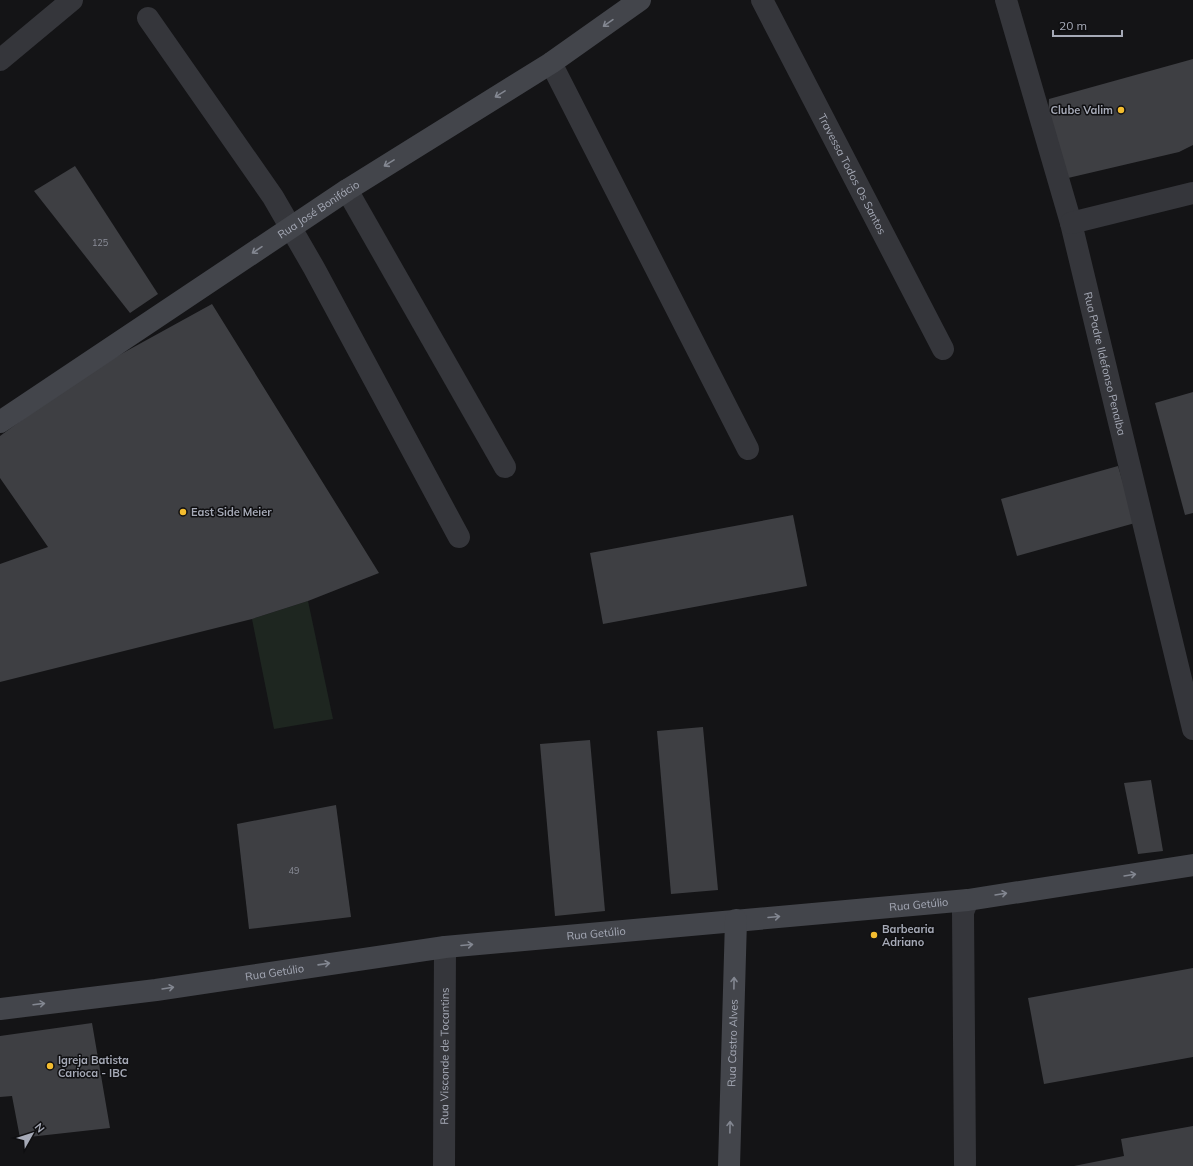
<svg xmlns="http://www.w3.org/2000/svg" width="1193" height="1166" font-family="Mulish,sans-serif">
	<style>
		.green { fill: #1e2620 }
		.building { fill: #3e3f43 }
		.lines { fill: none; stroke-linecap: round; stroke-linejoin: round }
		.street { stroke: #35363b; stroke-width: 22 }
		.secondary { stroke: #43454b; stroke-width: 22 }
		.oneway { stroke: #838791 }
		.poi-dot { fill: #f3bc2f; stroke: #0f0f11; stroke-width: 1.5 }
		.labels { text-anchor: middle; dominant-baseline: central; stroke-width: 3; stroke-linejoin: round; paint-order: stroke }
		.number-label { font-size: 9px; fill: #8c8f9a }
		.poi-label { font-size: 11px; font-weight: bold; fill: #a6aab7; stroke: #0f0f11; text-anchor: start }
		.street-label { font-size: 11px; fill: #a6aab7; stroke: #0f0f11 }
	</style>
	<rect width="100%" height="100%" fill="#141416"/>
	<!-- green -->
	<path class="green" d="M308 601 333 719 274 729 252 619Z"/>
	<!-- building -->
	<g class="building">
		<path d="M1193 59V145L1179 152 1068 178 1048 122 1049 99Z"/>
		<path d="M75 166 158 294 130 313 34 191Z"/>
		<path d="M212 304 379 573 308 601 252 619 0 682V564L48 547 0 478V436L83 375Z"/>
		<path d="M1193 392V513L1185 515 1155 403Z"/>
		<path d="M1118 466 1135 523 1017 556 1001 499Z"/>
		<path d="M793 515 807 586 603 624 590 553Z"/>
		<path d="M703 727 718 890 671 894 657 731Z"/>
		<path d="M590 740 605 911 555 916 540 744Z"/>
		<path d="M1151 780 1163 851 1138 854 1124 783Z"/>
		<path d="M336 805 351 917 249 929 237 824Z"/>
		<path d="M1193 968V1057L1044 1084 1028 998Z"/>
		<path d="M92 1023 110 1128 20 1138 12 1096 0 1097V1036Z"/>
		<path d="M1193 1126V1166H1074L1124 1156 1121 1139Z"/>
	</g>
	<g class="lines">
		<!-- street -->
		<g class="street">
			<path id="s1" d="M762 0 943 349"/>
			<path id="s2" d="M1006 0 1071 223 1193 729"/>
			<path d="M148 18 273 197 314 268 459 537"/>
			<path d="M0 60 72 0"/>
			<path d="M551 63 748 449"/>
			<path d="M347 190 505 467"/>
			<path d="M1071 223 1193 193"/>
			<path d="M965 1164 963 912 968 900"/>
			<path id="s3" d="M444 1166 445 947"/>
		</g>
		<!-- secondary -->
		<g class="secondary">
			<path id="s4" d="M0 422 347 190 551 63 640 0"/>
			<path id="s5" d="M0 1009 156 990 445 947 968 900 1193 865"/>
			<path id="s6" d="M729 1166 736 920"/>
		</g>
	</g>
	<!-- one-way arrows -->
	<defs><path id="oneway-shaft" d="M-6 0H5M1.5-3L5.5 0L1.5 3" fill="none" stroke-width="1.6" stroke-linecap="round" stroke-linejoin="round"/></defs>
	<g class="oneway">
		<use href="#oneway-shaft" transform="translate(608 23) rotate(145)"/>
		<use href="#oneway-shaft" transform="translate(500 94) rotate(148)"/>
		<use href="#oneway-shaft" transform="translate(389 163) rotate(148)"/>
		<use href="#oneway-shaft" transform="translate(257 250) rotate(146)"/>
		<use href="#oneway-shaft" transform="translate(1130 875) rotate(-9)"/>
		<use href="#oneway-shaft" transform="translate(1001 894) rotate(-9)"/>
		<use href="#oneway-shaft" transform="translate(774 917) rotate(-5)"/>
		<use href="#oneway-shaft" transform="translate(467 945) rotate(-5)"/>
		<use href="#oneway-shaft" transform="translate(324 964) rotate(-8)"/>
		<use href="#oneway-shaft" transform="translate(734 983) rotate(-89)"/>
		<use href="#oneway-shaft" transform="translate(168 988) rotate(-9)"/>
		<use href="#oneway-shaft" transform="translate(39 1004) rotate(-7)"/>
		<use href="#oneway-shaft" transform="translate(730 1127) rotate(-89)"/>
	</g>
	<!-- markers -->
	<g class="poi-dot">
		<circle cx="1121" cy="110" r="4"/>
		<circle cx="183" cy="512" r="4"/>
		<circle cx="874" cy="935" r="4"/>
		<circle cx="50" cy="1066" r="4"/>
	</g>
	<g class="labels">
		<!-- number labels -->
		<g class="number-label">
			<text x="100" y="242">125</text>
			<text x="294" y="870">49</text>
		</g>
		<!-- poi labels -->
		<g class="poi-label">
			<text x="1113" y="110" text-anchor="end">Clube Valim</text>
			<text x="191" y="512">East Side Meier</text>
			<text x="882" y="929">Barbearia<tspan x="882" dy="13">Adriano</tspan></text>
			<text x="58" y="1060">Igreja Batista<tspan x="58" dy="13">Carioca - IBC</tspan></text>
		</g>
		<!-- street labels -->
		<g class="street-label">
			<text stroke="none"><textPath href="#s1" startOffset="196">Travessa Todos Os Santos</textPath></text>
			<text stroke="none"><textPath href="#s4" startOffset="383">Rua José Bonifácio</textPath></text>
			<text stroke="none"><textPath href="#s2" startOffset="377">Rua Padre Ildefonso Penalba</textPath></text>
			<text stroke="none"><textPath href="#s5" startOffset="925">Rua Getúlio</textPath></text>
			<text stroke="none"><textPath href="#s5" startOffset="601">Rua Getúlio</textPath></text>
			<text stroke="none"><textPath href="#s5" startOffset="277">Rua Getúlio</textPath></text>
			<text stroke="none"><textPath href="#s6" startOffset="123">Rua Castro Alves</textPath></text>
			<text stroke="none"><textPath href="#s3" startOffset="110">Rua Visconde de Tocantins</textPath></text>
		</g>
	</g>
	<!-- north arrow -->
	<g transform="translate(32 1134) rotate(51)" stroke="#0f0f11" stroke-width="3" paint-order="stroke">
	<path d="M0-3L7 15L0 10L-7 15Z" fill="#a6aab7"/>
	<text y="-6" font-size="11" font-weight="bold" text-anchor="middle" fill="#a6aab7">N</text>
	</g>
	<!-- scale -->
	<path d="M1053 30v6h69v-6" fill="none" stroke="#a6aab7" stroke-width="2"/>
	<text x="1059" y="30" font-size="12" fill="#a6aab7" stroke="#0f0f11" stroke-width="3" paint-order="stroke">20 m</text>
</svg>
